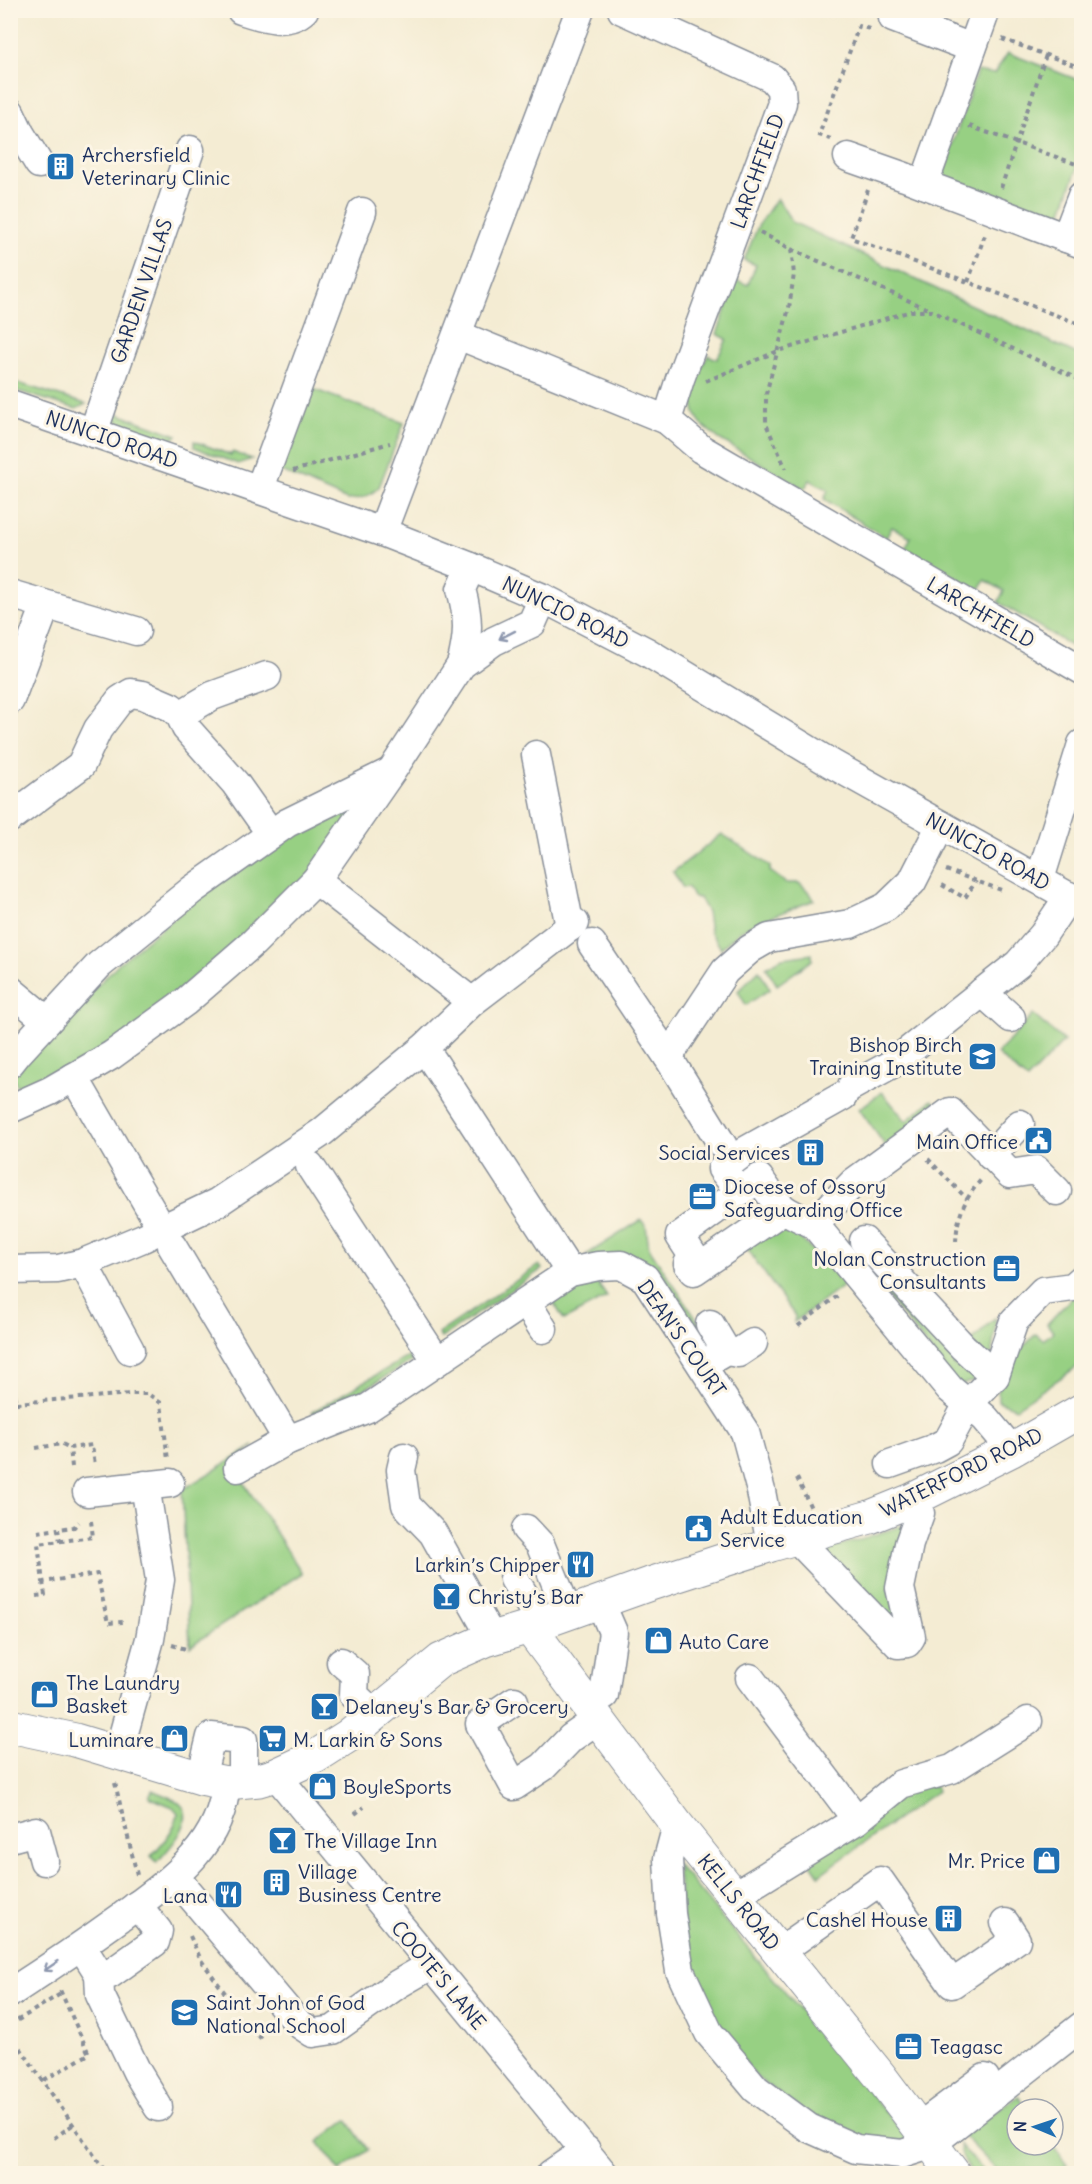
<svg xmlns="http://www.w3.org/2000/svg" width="1092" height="2184" font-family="Delius,sans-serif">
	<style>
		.green { fill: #97d083; stroke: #598070; stroke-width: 1.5 }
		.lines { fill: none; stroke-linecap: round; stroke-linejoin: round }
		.minor-casing { stroke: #888e98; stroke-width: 31 }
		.major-casing { stroke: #888e98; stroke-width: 35 }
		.path { stroke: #888e98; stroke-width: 4; stroke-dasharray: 4.5 4.5; stroke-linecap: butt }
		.minor { stroke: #fff; stroke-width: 28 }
		.major { stroke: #fff; stroke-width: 33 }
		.oneway { stroke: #8d97ae }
		.labels { text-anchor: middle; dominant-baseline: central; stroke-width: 6; stroke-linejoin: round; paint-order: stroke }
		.poi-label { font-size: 20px; fill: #1b2f5e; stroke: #fcf5e5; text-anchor: start }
		.street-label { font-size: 20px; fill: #1b2f5e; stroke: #fcf5e5 }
	</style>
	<rect width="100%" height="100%" fill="#fcf5e5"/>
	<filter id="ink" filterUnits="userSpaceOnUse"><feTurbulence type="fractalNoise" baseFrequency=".0167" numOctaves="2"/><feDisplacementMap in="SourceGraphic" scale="12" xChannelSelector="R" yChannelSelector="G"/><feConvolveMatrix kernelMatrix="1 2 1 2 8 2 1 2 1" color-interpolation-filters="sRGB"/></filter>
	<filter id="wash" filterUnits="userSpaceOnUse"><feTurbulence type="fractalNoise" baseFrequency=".008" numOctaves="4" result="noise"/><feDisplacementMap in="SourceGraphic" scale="24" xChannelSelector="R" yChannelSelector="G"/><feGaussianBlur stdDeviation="1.35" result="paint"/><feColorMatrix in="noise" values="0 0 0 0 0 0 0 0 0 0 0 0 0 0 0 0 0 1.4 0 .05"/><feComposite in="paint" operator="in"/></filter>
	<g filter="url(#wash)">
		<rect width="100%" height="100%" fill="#f4ecd3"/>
		<!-- green -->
		<g class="green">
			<path d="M1008 53 1081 81V158L1059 219 942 177 977 71 994 74Z"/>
			<path d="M777 198 792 222 1079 355 1081 350 1082 644 1078 646H1071L998 602 1004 591 985 580 979 591 905 548 911 537 892 527 886 538 824 499 828 490 810 480 804 489 719 439 701 424 695 413 692 398 696 380 708 355 717 359 727 339 717 334 736 280 748 285 756 265 744 260 758 226Z"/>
			<path d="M10 381H11L86 404 76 409 11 389Z"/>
			<path d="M305 386 404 423 379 487C369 497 361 499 347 500L274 468Z"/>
			<path d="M113 412 177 435 171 441 117 422 113 418Z"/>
			<path d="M194 441 231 455 232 452 252 459 238 464 194 447Z"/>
			<path d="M349 805 357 815 314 877 128 1039 24 1095 11 1076 118 964 196 900 292 832Z"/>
			<path d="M722 834 770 866V871L786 883H799L810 893 814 900 753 924 740 931 721 948 710 932 707 912 699 898 693 897 688 887 683 888 673 872Z"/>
			<path d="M812 954V960L777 985 766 967 782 958Z"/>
			<path d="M759 970 770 989 746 1005 738 991Z"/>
			<path d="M1033 1015 1064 1041 1027 1080 997 1054Z"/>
			<path d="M882 1092 906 1121 932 1100 939 1108 887 1148 859 1109Z"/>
			<path d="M641 1220 646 1226 649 1248 703 1329 718 1344 705 1352 647 1270 586 1255Z"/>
			<path d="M784 1223 844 1280 843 1286 794 1322 795 1316 745 1246Z"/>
			<path d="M869 1256 983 1377 959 1386 861 1263Z"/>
			<path d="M539 1265 542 1269 441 1338 438 1334Z"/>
			<path d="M595 1279 607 1297 564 1320 551 1298 578 1282Z"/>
			<path d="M1081 1288V1364L1016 1408 998 1401V1392L1011 1359 1036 1334 1043 1340 1053 1332 1047 1324Z"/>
			<path d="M995 1318 996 1322 990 1365 969 1344Z"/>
			<path d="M409 1356 412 1361 356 1394 314 1414 312 1412Z"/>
			<path d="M254 1446 233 1466 302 1573 190 1646 182 1490Z"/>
			<path d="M908 1524 894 1627 825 1550Z"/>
			<path d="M908 1786H935L937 1791 819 1875 807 1858Z"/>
			<path d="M152 1790C160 1794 171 1797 178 1802 200 1818 168 1850 157 1862L151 1856C163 1843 175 1830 178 1813L173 1807 149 1797Z"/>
			<path d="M677 1864 911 2142 861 2139 803 2111 756 2077 705 2009 687 1961Z"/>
			<path d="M1018 2096 1027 2109H1017V2145H1052L1067 2165 1055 2173H1000L962 2134Z"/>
			<path d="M347 2120 368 2150 340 2171 318 2142Z"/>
			<path d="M960 2145 983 2170 981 2173H972C964 2164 961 2156 960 2145Z"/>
		</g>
	</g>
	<g filter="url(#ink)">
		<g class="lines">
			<defs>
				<g id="minor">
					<path d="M241 10C260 16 287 26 304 10"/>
					<path d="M622 10 772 78 781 89 782 103 680 379 667 420"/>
					<path d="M893 18 972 48"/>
					<path d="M10 112 20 133 39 164"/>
					<path d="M848 157 905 177 1082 244"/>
					<path d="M924 184 986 10"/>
					<path d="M1066 238 1082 196"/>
					<path d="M458 335 667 420 701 449 1082 670"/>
					<path d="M10 404 382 532 471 567 543 598 647 652 832 764 1082 904"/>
					<path d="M93 433 190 150"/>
					<path d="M260 488 362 212"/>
					<path d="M382 532 580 10"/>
					<path d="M10 594 136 631"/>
					<path d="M461 665C469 635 469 618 461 589L471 567"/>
					<path d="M10 700 46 605"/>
					<path d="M180 715 212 696 267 676"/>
					<path d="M536 755 570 927"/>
					<path d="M10 818 81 765 98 729 120 700 131 693 143 695 171 707 180 715 186 728 235 783 271 834"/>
					<path d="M1040 879 1082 744"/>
					<path d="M316 880 472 1002"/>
					<path d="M592 944 668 1057 725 971 750 949 769 938 850 924 886 907 912 882 941 825"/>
					<path d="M10 990 47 1021"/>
					<path d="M982 992 1011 1018"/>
					<path d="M668 1057 723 1146"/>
					<path d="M433 1061 570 1272"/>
					<path d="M10 1063 18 1053 99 965 192 890 287 823 388 773"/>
					<path d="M74 1077 162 1229"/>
					<path d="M852 1086 892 1064 1018 964 1043 935 1069 896"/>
					<path d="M10 1109 50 1091 112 1055 185 1002 253 943 316 880 391 772 461 665 494 641 532 623 543 598"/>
					<path d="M991 1156 1020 1124"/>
					<path d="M310 1166 437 1361"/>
					<path d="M740 1192 722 1169 747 1150 843 1096"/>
					<path d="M864 1241 963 1347 995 1376"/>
					<path d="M172 1246 288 1440"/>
					<path d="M83 1263 130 1350"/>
					<path d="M688 1264 695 1259 680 1236 759 1178C779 1207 780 1210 814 1224"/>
					<path d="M10 1270 58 1269 83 1263 143 1238 218 1202 321 1133 425 1047 472 1002 575 923"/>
					<path d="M694 1271 783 1210"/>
					<path d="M526 1302 543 1329"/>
					<path d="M710 1324 726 1351"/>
					<path d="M702 1365 726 1351 738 1353 753 1343"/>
					<path d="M1012 1450 985 1418 950 1389 814 1224 854 1182 950 1112 1010 1174 1036 1170 1057 1191"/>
					<path d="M404 1457 401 1470 406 1505 433 1533 492 1638"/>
					<path d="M890 1464 935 1448 948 1441 968 1404 995 1376 1014 1321 1043 1291 1073 1287 1082 1279"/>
					<path d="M238 1468 288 1440 368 1408 570 1272 598 1266 621 1265 645 1278 745 1432 761 1491 771 1545"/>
					<path d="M87 1492 170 1483"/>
					<path d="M526 1529 540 1544 568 1613"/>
					<path d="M796 1538 898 1644 907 1643 911 1637 900 1588 909 1544 920 1513 912 1500"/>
					<path d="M514 1579 534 1611 538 1624"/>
					<path d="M341 1662 355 1674 354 1695 374 1714"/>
					<path d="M514 1701 480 1724 514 1786 543 1767 571 1738 598 1719"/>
					<path d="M588 1705 604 1695 613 1632 600 1602"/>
					<path d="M118 1754 150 1639 160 1580 145 1485"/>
					<path d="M276 1775 604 2174"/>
					<path d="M201 1778 211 1737 243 1740V1782"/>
					<path d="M857 1820 901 1784 952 1769 1028 1721"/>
					<path d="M677 1825 668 1859 671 1914 680 1971 709 2033 756 2089 809 2128 856 2149 902 2154 930 2145 1082 2026"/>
					<path d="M10 1838 36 1831 44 1861"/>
					<path d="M175 1877 298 2023 313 2033 333 2030 398 1984 431 1965"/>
					<path d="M734 1896 857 1820 750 1678"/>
					<path d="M779 1952 880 1881 952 1984 1016 1940 1005 1923"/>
					<path d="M89 1958 99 1974H110L155 1942 158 1931 137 1905"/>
					<path d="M99 1974 100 1995 137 2072 158 2107"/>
					<path d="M10 1993C47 1969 84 1944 120 1918 167 1883 222 1847 226 1783"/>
					<path d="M918 2128 985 2078"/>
					<path d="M551 2174 586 2150"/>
				</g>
				<g id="major">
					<path d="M529 1627 677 1825 880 2076 954 2174"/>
					<path d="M10 1726 75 1740 201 1778 226 1783 259 1780 276 1775 315 1757 348 1736 441 1660 486 1640 529 1627 650 1584 771 1545 870 1517 912 1500 1012 1450 1082 1410"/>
				</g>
			</defs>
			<!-- minor casing -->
			<use href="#minor" class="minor-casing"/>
			<!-- major casing -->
			<use href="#major" class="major-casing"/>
			<!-- path -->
			<g class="path">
				<path d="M1002 39 1082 68"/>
				<path d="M969 126 1082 166"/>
				<path d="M831 139 819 135 859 26 873 30"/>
				<path d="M1001 188 1046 55"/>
				<path d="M868 190 851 238 1082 325"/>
				<path d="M760 232 791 249 794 274 789 308 766 394V424L786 469"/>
				<path d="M791 249 928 309"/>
				<path d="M968 282 986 232"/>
				<path d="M706 381 778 351 911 311H932L1082 381"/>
				<path d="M293 471 390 443"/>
				<path d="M946 870 1004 891"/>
				<path d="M942 885 965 898 976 881"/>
				<path d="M928 1159 967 1199"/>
				<path d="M956 1242C957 1217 964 1199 981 1180"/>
				<path d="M798 1326 840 1294"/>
				<path d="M15 1394 16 1403 131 1394H148L161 1403 168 1460"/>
				<path d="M36 1448 62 1444 70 1448"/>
				<path d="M72 1467 70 1448 92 1445 95 1465"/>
				<path d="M797 1478 811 1508"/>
				<path d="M91 1521 93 1537 38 1544 43 1582 97 1574 108 1623 123 1622"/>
				<path d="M38 1532 58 1529"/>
				<path d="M60 1542 58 1529 74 1527 79 1522"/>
				<path d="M36 1596 45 1595 43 1582"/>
				<path d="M172 1645 186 1649"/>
				<path d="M115 1783 137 1875"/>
				<path d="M355 1814 364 1807"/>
				<path d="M190 1936 201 1960 233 2004"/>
				<path d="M10 2025 62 1993"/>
				<path d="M10 2033 107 2174"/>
				<path d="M258 2035 263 2041"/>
				<path d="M44 2080 89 2054 60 1990"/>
				<path d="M54 2138 74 2124"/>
			</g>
			<!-- minor -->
			<use href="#minor" class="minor"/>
			<!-- major -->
			<use href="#major" class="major"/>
		</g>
		<!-- one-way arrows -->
		<defs><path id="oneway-shaft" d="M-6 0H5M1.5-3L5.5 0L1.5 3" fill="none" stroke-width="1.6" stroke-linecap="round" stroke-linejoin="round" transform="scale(1.5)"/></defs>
		<g class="oneway">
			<use href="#oneway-shaft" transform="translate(507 635) rotate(153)"/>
			<use href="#oneway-shaft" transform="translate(51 1966) rotate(146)"/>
		</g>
	</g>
	<!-- icons -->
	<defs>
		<symbol id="building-square" viewBox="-11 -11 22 22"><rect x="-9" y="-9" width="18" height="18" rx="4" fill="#1f6fb2" stroke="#fcf5e5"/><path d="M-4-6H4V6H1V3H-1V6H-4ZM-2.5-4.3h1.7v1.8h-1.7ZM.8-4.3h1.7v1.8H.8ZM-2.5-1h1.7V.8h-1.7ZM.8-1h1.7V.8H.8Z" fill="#fff"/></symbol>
		<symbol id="university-square" viewBox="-11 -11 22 22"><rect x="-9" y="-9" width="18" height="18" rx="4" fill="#1f6fb2" stroke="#fcf5e5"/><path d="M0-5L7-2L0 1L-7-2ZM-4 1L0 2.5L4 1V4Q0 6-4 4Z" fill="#fff"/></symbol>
		<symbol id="civic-square" viewBox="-11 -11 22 22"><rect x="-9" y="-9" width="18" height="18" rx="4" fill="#1f6fb2" stroke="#fcf5e5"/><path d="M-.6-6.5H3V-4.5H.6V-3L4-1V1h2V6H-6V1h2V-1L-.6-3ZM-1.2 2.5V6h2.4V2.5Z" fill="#fff"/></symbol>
		<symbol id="office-square" viewBox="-11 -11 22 22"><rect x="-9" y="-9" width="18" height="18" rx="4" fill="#1f6fb2" stroke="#fcf5e5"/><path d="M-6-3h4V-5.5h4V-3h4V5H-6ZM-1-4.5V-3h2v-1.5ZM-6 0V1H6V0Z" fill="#fff"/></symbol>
		<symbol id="restaurant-square" viewBox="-11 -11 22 22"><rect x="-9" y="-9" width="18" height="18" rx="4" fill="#1f6fb2" stroke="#fcf5e5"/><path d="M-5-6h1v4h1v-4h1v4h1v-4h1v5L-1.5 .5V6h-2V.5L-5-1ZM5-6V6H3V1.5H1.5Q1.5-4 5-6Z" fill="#fff"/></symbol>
		<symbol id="bar-square" viewBox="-11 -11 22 22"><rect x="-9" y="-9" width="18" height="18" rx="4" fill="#1f6fb2" stroke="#fcf5e5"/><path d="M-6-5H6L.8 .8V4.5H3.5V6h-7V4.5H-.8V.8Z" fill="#fff"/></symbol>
		<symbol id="shop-square" viewBox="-11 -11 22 22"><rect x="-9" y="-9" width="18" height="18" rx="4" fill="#1f6fb2" stroke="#fcf5e5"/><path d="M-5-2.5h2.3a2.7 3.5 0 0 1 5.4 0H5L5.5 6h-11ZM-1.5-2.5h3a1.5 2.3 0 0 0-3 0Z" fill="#fff"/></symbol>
		<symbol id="supermarket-square" viewBox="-11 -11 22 22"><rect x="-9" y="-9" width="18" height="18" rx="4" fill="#1f6fb2" stroke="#fcf5e5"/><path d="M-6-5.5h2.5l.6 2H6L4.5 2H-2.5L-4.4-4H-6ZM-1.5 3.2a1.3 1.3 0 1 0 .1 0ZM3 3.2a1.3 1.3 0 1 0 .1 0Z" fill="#fff"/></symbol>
		<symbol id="school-square" viewBox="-11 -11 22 22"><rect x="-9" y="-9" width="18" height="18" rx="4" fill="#1f6fb2" stroke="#fcf5e5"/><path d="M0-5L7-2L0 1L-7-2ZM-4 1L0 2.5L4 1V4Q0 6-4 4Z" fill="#fff"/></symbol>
	</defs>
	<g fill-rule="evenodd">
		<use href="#building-square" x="44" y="150" width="33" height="33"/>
		<use href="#university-square" x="966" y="1040" width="33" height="33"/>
		<use href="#civic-square" x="1022" y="1124" width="33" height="33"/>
		<use href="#building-square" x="794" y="1136" width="33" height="33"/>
		<use href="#office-square" x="686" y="1180" width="33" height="33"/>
		<use href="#office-square" x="990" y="1252" width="33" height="33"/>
		<use href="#civic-square" x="682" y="1512" width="33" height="33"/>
		<use href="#restaurant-square" x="564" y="1548" width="33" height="33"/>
		<use href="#bar-square" x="430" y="1580" width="33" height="33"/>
		<use href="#shop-square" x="642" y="1624" width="33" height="33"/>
		<use href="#shop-square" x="28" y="1678" width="33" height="33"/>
		<use href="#bar-square" x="308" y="1690" width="33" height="33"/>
		<use href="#shop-square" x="158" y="1722" width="33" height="33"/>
		<use href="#supermarket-square" x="256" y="1722" width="33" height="33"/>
		<use href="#shop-square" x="306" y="1770" width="33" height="33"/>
		<use href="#bar-square" x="266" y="1824" width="33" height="33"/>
		<use href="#shop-square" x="1030" y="1844" width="33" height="33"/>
		<use href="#building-square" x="260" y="1866" width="33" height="33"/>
		<use href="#restaurant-square" x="212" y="1878" width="33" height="33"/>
		<use href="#building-square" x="932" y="1902" width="33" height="33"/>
		<use href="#school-square" x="168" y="1996" width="33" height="33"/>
		<use href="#office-square" x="892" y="2030" width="33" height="33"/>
	</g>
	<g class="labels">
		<!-- poi labels -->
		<g class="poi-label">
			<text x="82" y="154">Archersfield<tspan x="82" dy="23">Veterinary Clinic</tspan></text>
			<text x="962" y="1044" text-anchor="end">Bishop Birch<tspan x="962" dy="23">Training Institute</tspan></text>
			<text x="1018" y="1141" text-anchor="end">Main Office</text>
			<text x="790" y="1152" text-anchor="end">Social Services</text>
			<text x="724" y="1186">Diocese of Ossory<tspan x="724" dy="23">Safeguarding Office</tspan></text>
			<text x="986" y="1258" text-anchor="end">Nolan Construction<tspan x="986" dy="23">Consultants</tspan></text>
			<text x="720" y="1516">Adult Education<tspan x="720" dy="23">Service</tspan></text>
			<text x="560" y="1564" text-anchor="end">Larkin’s Chipper</text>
			<text x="468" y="1596">Christy’s Bar</text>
			<text x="679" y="1641">Auto Care</text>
			<text x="66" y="1682">The Laundry<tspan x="66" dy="23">Basket</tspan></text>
			<text x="345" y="1706">Delaney's Bar &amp; Grocery</text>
			<text x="154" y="1739" text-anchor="end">Luminare</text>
			<text x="293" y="1739">M. Larkin &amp; Sons</text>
			<text x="343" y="1786">BoyleSports</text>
			<text x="304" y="1840">The Village Inn</text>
			<text x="1025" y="1860" text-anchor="end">Mr. Price</text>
			<text x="298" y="1871">Village<tspan x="298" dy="23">Business Centre</tspan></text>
			<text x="208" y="1895" text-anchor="end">Lana</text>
			<text x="928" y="1919" text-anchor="end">Cashel House</text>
			<text x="206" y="2002">Saint John of God<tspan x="206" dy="23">National School</tspan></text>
			<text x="930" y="2046">Teagasc</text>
		</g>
		<!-- street labels -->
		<g class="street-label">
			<text transform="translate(757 171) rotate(-70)">LARCHFIELD</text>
			<text transform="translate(141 291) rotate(-71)">GARDEN VILLAS</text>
			<text transform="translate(112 439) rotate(19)">NUNCIO ROAD</text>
			<text transform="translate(566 612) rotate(26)">NUNCIO ROAD</text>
			<text transform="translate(981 612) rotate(30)">LARCHFIELD</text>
			<text transform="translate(988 851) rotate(29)">NUNCIO ROAD</text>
			<text transform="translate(682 1338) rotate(55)">DEAN'S COURT</text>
			<text transform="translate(961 1472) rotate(-26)">WATERFORD ROAD</text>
			<text transform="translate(739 1902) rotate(51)">KELLS ROAD</text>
			<text transform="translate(439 1975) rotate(50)">COOTE'S LANE</text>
		</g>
	</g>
	<!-- margin -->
	<rect width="1092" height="2184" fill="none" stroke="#fcf5e5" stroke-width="36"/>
	<!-- north arrow -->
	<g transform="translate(1035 2127) rotate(272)"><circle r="28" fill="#fcf5e5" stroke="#a2a6af" stroke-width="1.5"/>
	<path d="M0-4.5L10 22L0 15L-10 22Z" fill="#1f6fb2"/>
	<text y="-9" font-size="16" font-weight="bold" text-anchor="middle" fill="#1b2f5e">N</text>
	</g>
</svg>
